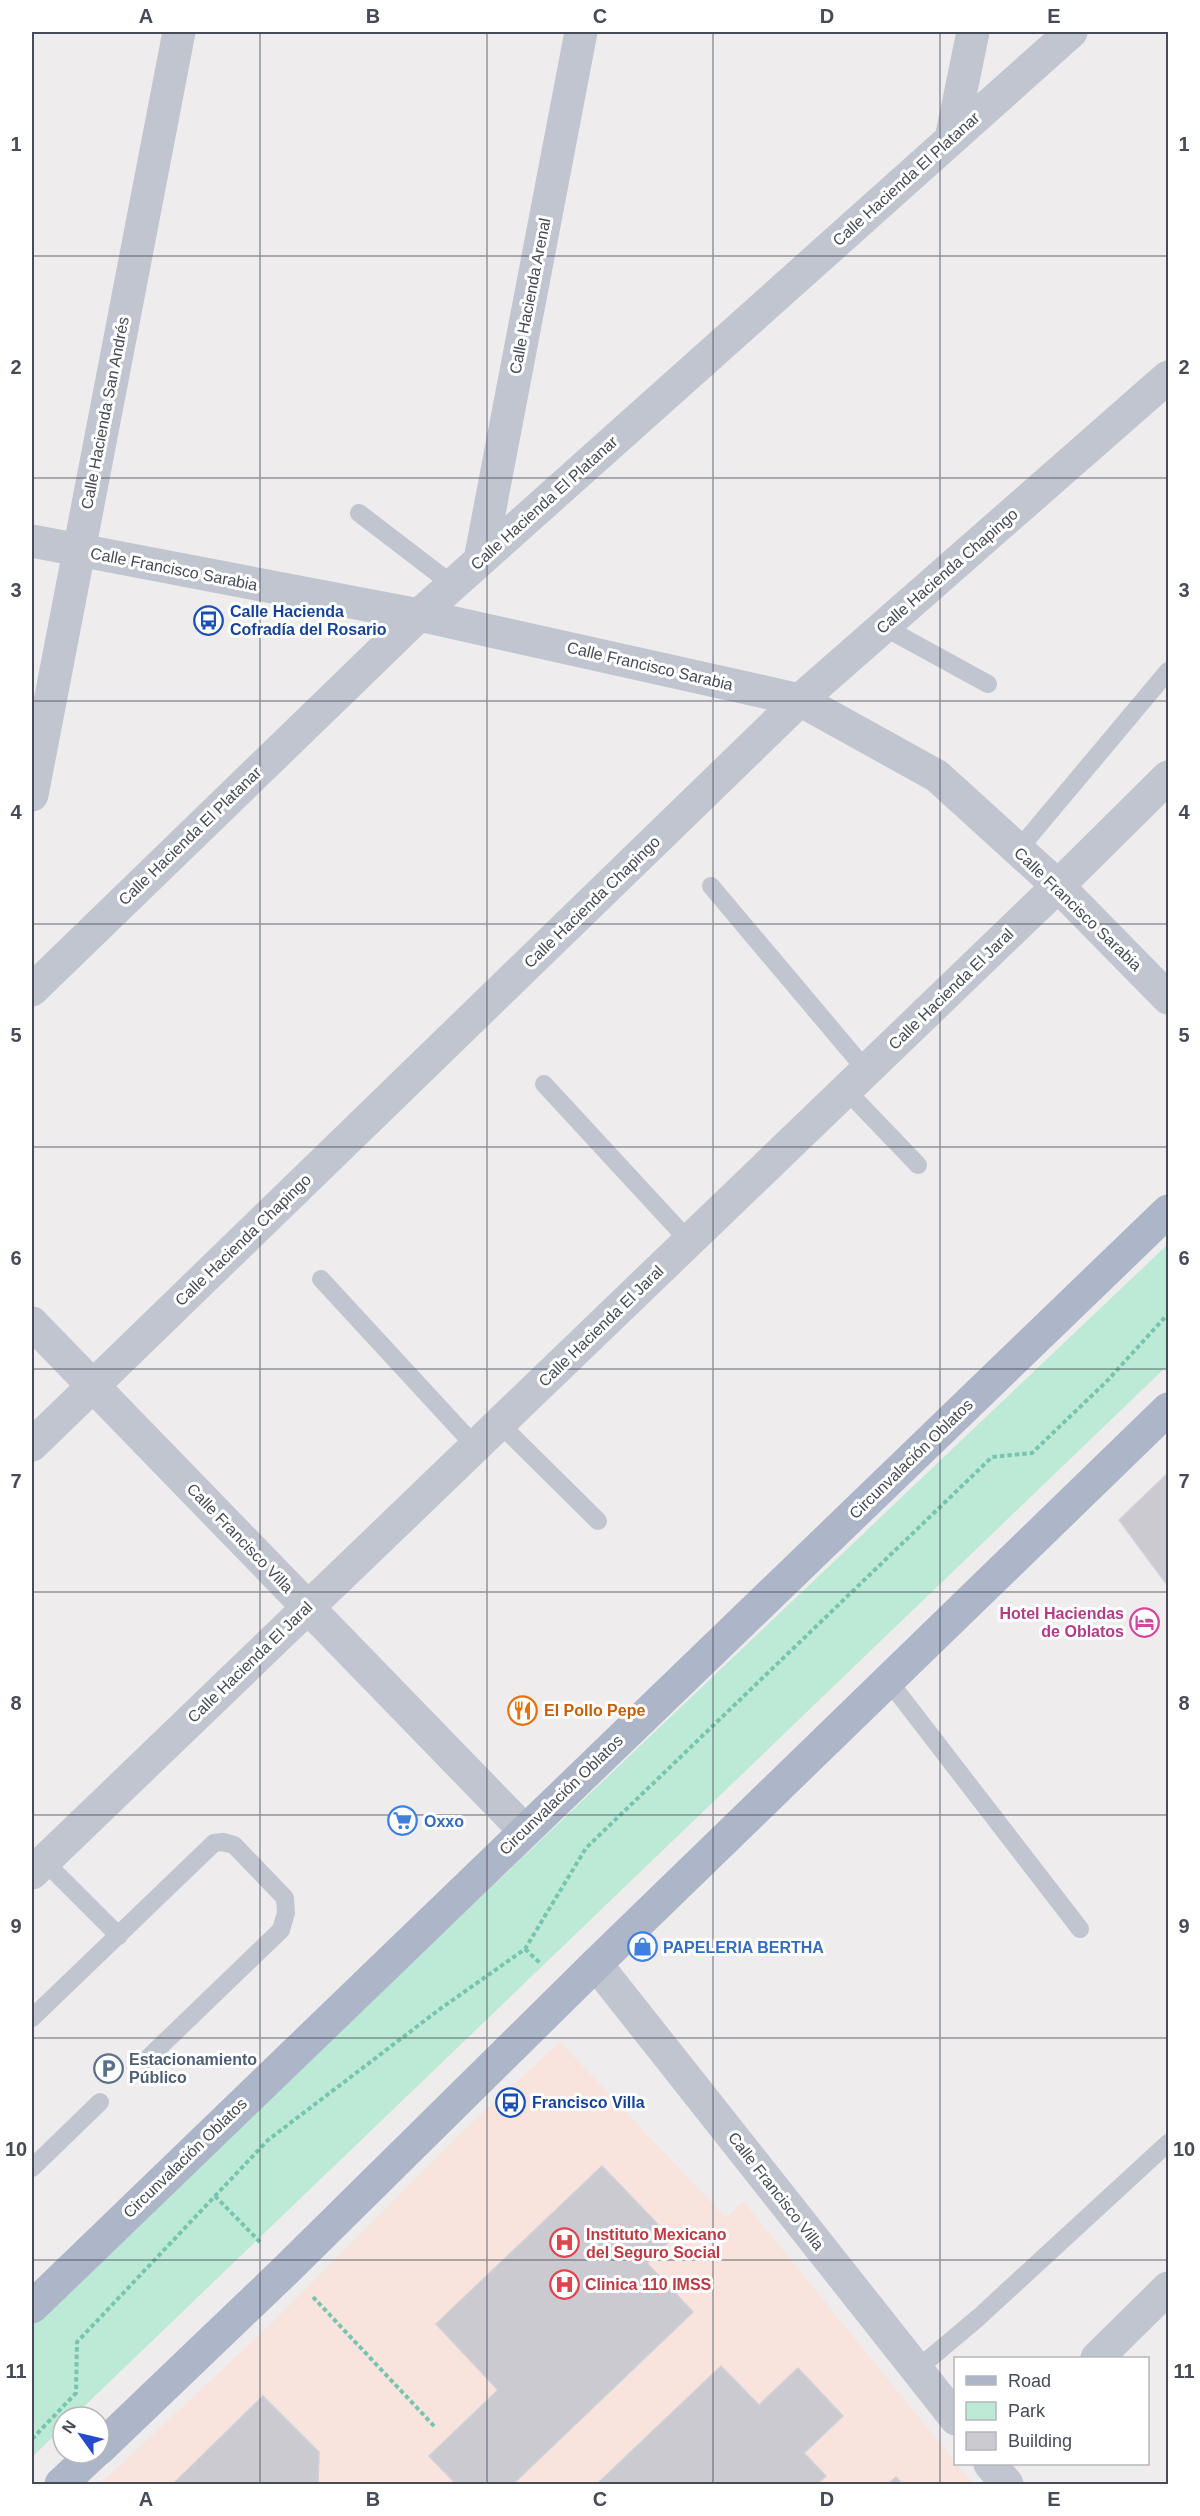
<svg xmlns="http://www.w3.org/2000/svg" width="1200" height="2516" font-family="Arial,sans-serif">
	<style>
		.medical { fill: #f8e4dc }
		.green { fill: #bcead7 }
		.building { fill: #cacad0; stroke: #d0d1d7; stroke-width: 1.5 }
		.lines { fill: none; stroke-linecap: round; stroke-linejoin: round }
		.path { stroke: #77c5af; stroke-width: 4; stroke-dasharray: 4.5 3; stroke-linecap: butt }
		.service { stroke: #c0c5d0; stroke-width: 18 }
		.minor { stroke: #c0c5d0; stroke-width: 33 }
		.primary { stroke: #adb5c9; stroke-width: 33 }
		.grid { fill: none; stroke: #464b57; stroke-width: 1.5; stroke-opacity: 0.55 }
		.labels { text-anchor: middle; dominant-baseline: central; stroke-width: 6; stroke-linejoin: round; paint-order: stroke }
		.street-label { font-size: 16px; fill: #464b57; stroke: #fff }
		.transit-label { font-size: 16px; font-weight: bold; fill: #164399; stroke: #fff; text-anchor: start }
		.hotel-label { font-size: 16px; font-weight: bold; fill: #b23c85; stroke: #fff; text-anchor: end }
		.food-label { font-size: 16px; font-weight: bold; fill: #c56008; stroke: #fff; text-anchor: start }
		.shop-label { font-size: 16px; font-weight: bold; fill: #366cbe; stroke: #fff; text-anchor: start }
		.service-label { font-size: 16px; font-weight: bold; fill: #4e5e75; stroke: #fff; text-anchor: start }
		.health-label { font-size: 16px; font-weight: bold; fill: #be3a42; stroke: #fff; text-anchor: start }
		.neatline { fill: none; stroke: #464b57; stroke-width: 2 }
		.grid-label { font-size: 20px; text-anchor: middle; font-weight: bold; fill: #464b57 }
	</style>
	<rect width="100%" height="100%" fill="#eeecec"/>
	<!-- medical -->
	<path class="medical" d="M560 2042 726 2218 743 2201 973 2484H100L273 2322 463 2131Z"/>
	<!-- green -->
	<path class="green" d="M1168 1244V1365L73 2417H63V2427L32 2457V2324Z"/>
	<!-- building -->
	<g class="building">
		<path d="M1168 1473V1586L1119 1520Z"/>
		<path d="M602 2166 672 2239 647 2263 693 2312 513 2484H456L429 2456 498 2390 436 2324Z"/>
		<path d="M721 2366 759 2405 798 2368 843 2416 804 2453 826 2476 817 2484H597Z"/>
		<path d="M263 2396 319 2452 318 2484H173Z"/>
		<path d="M896 2477 902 2484H888Z"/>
	</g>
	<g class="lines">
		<!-- path -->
		<g class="path">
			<path d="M525 1949 541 1964"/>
			<path d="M215 2196 260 2242"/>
			<path d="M313 2297 435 2427"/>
			<path d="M32 2439 76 2393 77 2342 268 2140 440 2009 525 1949 586 1848 992 1457 1032 1453 1106 1382 1168 1314"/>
		</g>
		<!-- service -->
		<g class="service">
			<path d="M359 513 453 585"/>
			<path d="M884 627 988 684"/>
			<path d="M1018 850 1168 671"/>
			<path d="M711 886 866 1070"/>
			<path d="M544 1084 689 1241"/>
			<path d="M846 1090 918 1165"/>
			<path d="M321 1279 475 1446"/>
			<path d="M499 1423 598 1521"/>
			<path d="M888 1680 1080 1929"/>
			<path d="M44 1861 119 1936"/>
			<path d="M32 2018 214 1843 223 1842 234 1845 285 1898 286 1913 281 1930 146 2060"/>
			<path d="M32 2168 100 2102"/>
			<path d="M916 2370 979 2317 1168 2143"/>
		</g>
		<!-- minor -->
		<g class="minor">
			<path d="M951 139 973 32"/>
			<path d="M32 541 419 615 800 700 937 776 1058 886 1168 998"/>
			<path d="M480 560 581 32"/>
			<path d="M32 795 179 32"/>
			<path d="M32 990 419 615 1071 32"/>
			<path d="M32 1323 524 1830"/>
			<path d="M32 1445 800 700 1168 377"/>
			<path d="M32 1873 1058 886 1168 777"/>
			<path d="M596 1964 956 2419"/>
			<path d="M1097 2358 1168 2288"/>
			<path d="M990 2464 1007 2484"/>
		</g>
		<!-- primary -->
		<g class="primary">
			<path d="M32 2307 1168 1211"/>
			<path d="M99 2449 286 2270 596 1964 1168 1409"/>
			<path d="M61 2484 94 2453"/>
		</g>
	</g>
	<!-- grid -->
	<path class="grid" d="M260 32V2484M487 32V2484M713 32V2484M940 32V2484M32 256H1168M32 478H1168M32 701H1168M32 924H1168M32 1147H1168M32 1369H1168M32 1592H1168M32 1815H1168M32 2038H1168M32 2260H1168"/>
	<!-- icons -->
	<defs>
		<symbol id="bus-ring" viewBox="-11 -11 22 22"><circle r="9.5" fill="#fff" stroke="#1a4fb4" stroke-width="1.5"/><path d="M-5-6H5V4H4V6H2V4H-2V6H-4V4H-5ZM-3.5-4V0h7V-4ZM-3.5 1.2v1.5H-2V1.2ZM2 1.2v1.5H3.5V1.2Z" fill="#1a4fb4"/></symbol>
		<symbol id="hotel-ring" viewBox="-11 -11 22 22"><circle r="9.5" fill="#fff" stroke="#d1479c" stroke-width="1.5"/><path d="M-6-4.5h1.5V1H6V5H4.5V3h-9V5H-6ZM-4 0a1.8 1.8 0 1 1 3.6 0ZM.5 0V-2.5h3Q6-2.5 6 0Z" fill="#d1479c"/></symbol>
		<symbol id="restaurant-ring" viewBox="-11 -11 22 22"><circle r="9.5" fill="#fff" stroke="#e8710a" stroke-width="1.5"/><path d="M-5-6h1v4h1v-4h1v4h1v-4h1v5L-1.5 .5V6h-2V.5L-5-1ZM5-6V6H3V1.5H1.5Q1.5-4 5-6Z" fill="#e8710a"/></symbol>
		<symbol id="supermarket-ring" viewBox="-11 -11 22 22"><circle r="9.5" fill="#fff" stroke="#3f7fe0" stroke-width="1.5"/><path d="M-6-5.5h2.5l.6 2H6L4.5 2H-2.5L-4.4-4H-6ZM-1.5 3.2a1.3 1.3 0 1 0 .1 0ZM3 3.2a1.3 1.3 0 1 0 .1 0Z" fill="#3f7fe0"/></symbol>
		<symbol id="shop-ring" viewBox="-11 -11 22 22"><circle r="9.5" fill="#fff" stroke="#3f7fe0" stroke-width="1.5"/><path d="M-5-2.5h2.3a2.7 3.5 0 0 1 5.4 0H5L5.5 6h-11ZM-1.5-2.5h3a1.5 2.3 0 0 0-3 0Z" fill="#3f7fe0"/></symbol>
		<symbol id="parking-ring" viewBox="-11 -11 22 22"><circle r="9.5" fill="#fff" stroke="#5c6f8a" stroke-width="1.5"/><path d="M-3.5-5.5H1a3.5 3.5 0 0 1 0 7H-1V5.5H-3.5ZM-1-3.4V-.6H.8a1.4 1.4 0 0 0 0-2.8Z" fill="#5c6f8a"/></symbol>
		<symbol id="hospital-ring" viewBox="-11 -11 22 22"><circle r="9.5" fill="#fff" stroke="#e0444e" stroke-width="1.5"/><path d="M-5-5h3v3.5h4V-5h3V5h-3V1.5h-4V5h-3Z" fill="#e0444e"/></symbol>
	</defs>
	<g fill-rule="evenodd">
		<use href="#bus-ring" x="192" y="604" width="33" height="33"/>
		<use href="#hotel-ring" x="1128" y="1606" width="33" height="33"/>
		<use href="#restaurant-ring" x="506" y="1694" width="33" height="33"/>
		<use href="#supermarket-ring" x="386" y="1804" width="33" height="33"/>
		<use href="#shop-ring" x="626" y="1930" width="33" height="33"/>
		<use href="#parking-ring" x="92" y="2052" width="33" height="33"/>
		<use href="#bus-ring" x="494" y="2086" width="33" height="33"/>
		<use href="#hospital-ring" x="548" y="2226" width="33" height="33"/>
		<use href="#hospital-ring" x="548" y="2268" width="33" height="33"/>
	</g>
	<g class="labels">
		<!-- street labels -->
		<g class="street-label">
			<text transform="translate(906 179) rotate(-42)">Calle Hacienda El Platanar</text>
			<text transform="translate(530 296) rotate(-79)">Calle Hacienda Arenal</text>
			<text transform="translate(105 413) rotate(-79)">Calle Hacienda San Andrés</text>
			<text transform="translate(544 503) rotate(-42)">Calle Hacienda El Platanar</text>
			<text transform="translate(174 569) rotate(11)">Calle Francisco Sarabia</text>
			<text transform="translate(947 571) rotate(-41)">Calle Hacienda Chapingo</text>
			<text transform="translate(650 666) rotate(13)">Calle Francisco Sarabia</text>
			<text transform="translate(190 836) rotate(-44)">Calle Hacienda El Platanar</text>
			<text transform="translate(592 902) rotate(-44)">Calle Hacienda Chapingo</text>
			<text transform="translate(1078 909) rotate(44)">Calle Francisco Sarabia</text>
			<text transform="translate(951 989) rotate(-44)">Calle Hacienda El Jaral</text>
			<text transform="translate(243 1240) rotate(-44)">Calle Hacienda Chapingo</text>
			<text transform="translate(601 1326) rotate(-44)">Calle Hacienda El Jaral</text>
			<text transform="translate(911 1459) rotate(-44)">Circunvalación Oblatos</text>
			<text transform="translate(240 1538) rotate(46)">Calle Francisco Villa</text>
			<text transform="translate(250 1662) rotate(-44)">Calle Hacienda El Jaral</text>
			<text transform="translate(561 1795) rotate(-44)">Circunvalación Oblatos</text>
			<text transform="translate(185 2158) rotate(-44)">Circunvalación Oblatos</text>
			<text transform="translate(776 2191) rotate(52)">Calle Francisco Villa</text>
		</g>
		<!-- transit labels -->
		<g class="transit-label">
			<text x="230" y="611">Calle Hacienda<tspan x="230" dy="18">Cofradía del Rosario</tspan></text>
			<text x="532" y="2102">Francisco Villa</text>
		</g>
		<!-- hotel labels -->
		<g class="hotel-label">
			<text x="1124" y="1613">Hotel Haciendas<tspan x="1124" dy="18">de Oblatos</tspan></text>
		</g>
		<!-- food labels -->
		<g class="food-label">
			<text x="544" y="1710">El Pollo Pepe</text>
		</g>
		<!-- shop labels -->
		<g class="shop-label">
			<text x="424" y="1821">Oxxo</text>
			<text x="663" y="1947">PAPELERIA BERTHA</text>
		</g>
		<!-- service labels -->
		<g class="service-label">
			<text x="129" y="2059">Estacionamiento<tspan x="129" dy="18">Público</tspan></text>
		</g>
		<!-- health labels -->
		<g class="health-label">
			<text x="586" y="2234">Instituto Mexicano<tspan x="586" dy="18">del Seguro Social</tspan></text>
			<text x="585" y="2284">Clinica 110 IMSS</text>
		</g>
	</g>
	<!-- border -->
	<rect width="1200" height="2516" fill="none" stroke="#ffffff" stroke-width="66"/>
	<!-- legend -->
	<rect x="954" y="2357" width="195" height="108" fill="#ffffff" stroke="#b5b7bc" stroke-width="1.5"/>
	<rect x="966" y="2376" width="30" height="9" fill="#adb5c9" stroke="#b5b7bc" stroke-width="1.5"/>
	<text x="1008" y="2387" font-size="18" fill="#464b57">Road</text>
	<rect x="966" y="2402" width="30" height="18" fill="#bcead7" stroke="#b5b7bc" stroke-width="1.5"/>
	<text x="1008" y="2417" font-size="18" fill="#464b57">Park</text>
	<rect x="966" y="2432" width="30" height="18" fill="#cacad0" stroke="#b5b7bc" stroke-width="1.5"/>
	<text x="1008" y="2447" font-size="18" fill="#464b57">Building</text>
	<!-- north arrow -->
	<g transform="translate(81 2435) rotate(304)"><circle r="28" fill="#ffffff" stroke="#b5b7bc" stroke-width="1.5"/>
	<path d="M0-4.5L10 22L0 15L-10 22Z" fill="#264cce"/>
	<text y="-9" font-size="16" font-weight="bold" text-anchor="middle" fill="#464b57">N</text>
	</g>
	<rect x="33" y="33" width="1134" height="2450" class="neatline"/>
	<g class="grid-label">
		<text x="146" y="23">A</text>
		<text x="373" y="23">B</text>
		<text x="600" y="23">C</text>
		<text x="827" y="23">D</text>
		<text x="1054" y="23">E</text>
		<text x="16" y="151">1</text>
		<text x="1184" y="151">1</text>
		<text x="16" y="374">2</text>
		<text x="1184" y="374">2</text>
		<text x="16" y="597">3</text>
		<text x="1184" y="597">3</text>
		<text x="16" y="819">4</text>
		<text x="1184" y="819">4</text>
		<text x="16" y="1042">5</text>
		<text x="1184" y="1042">5</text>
		<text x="16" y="1265">6</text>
		<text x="1184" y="1265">6</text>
		<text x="16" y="1488">7</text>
		<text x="1184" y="1488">7</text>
		<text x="16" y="1710">8</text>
		<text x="1184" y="1710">8</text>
		<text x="16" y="1933">9</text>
		<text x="1184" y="1933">9</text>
		<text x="16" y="2156">10</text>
		<text x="1184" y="2156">10</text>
		<text x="16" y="2378">11</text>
		<text x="1184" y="2378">11</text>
		<text x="146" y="2506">A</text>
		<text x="373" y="2506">B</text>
		<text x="600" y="2506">C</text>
		<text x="827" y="2506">D</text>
		<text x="1054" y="2506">E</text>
	</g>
</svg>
